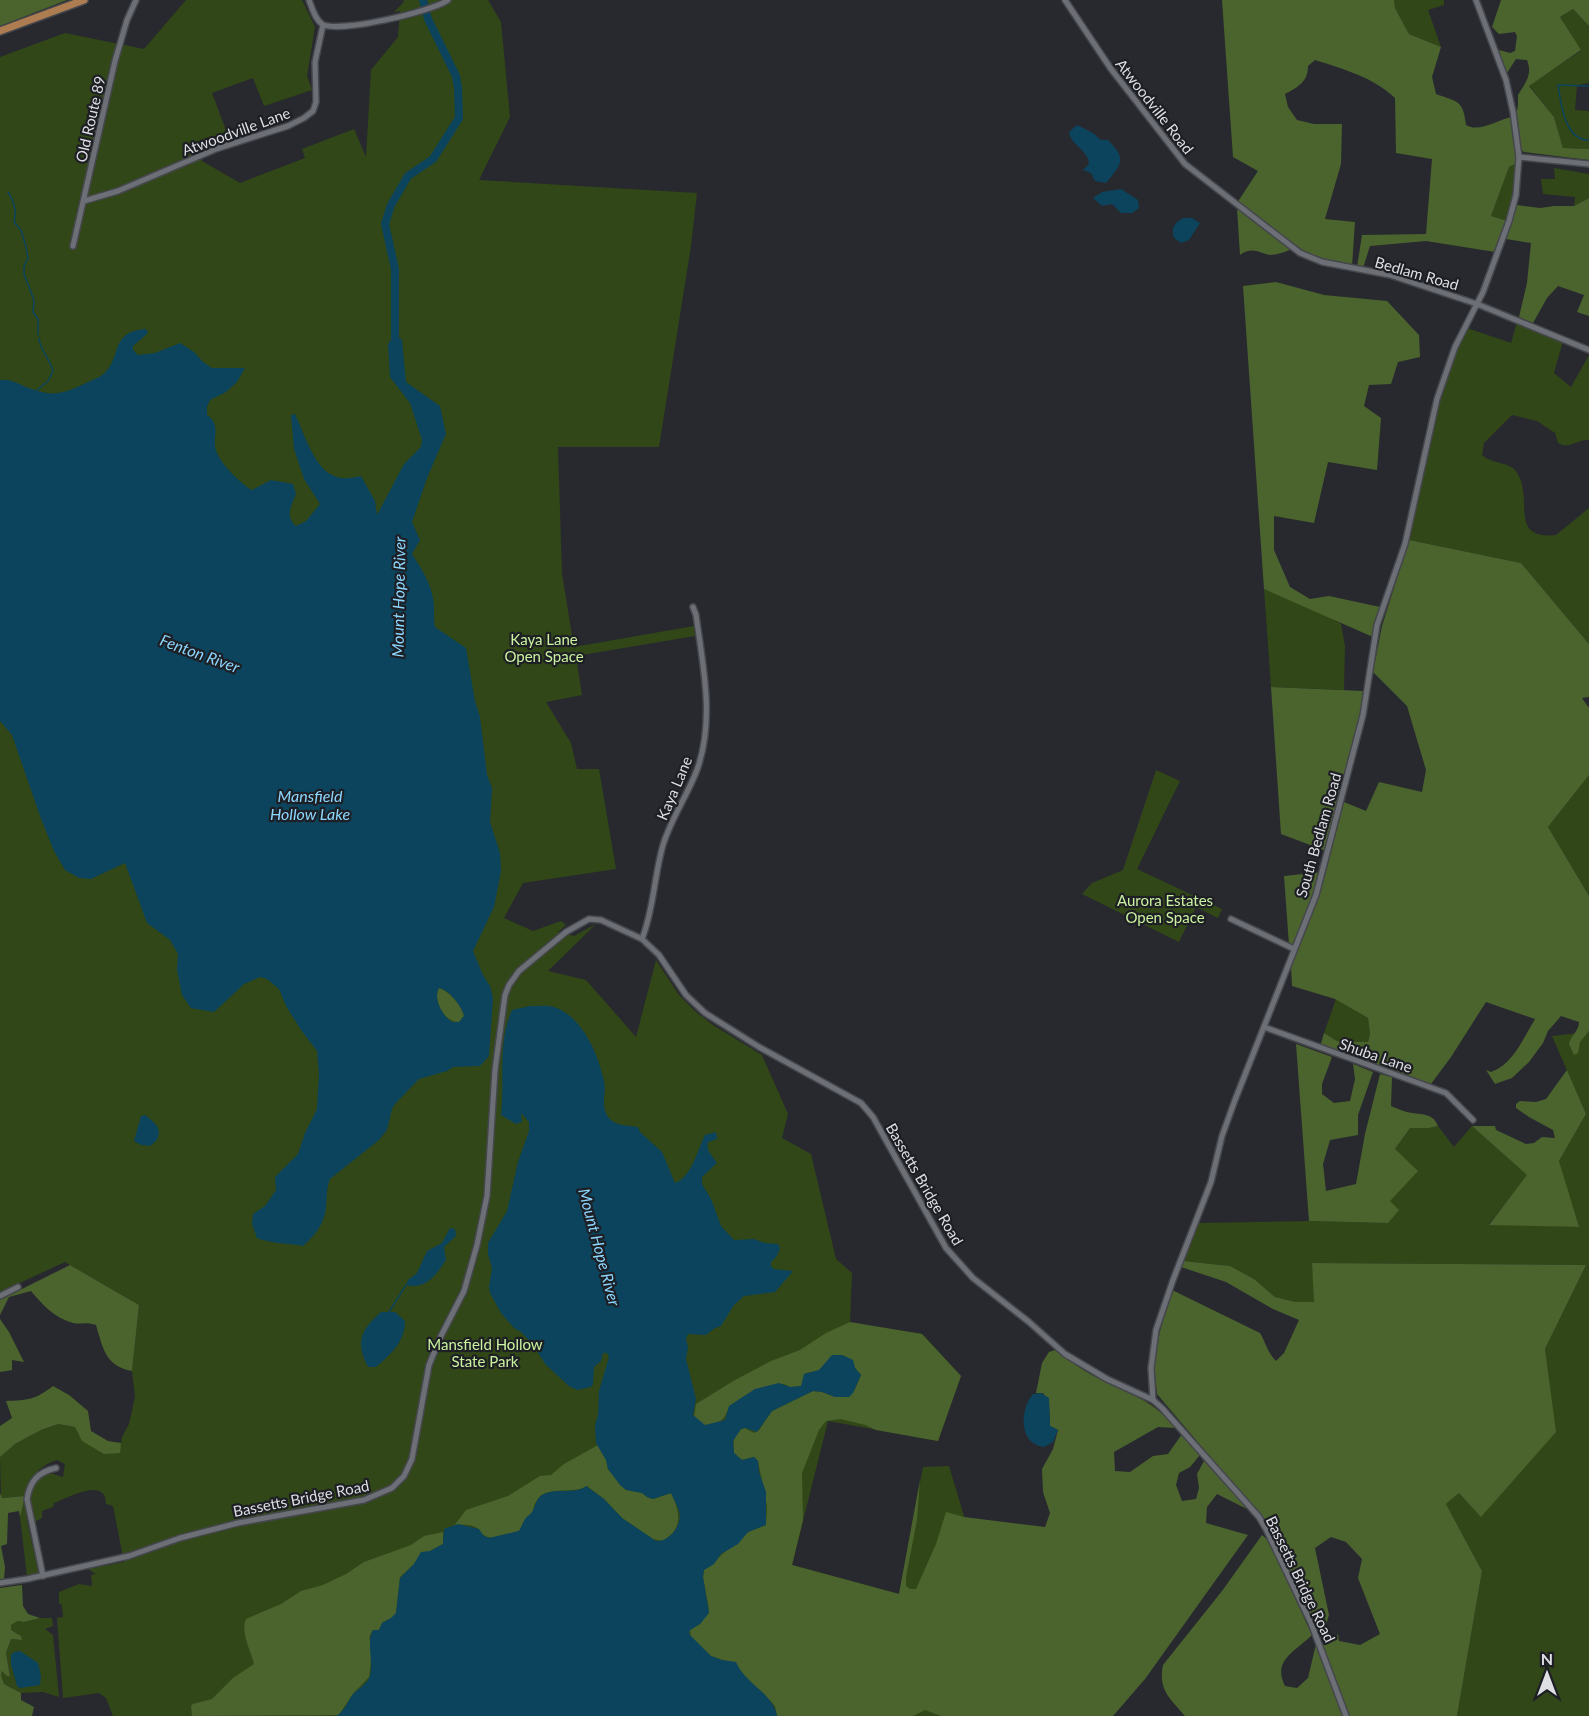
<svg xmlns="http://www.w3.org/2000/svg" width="1589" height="1716" font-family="Lato,sans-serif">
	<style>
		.green { fill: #324717 }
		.forest { fill: #4b642d }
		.water { fill: #0b445c; fill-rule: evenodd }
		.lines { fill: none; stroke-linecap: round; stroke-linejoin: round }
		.stream { stroke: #0b445c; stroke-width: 1.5 }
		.river { stroke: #0b445c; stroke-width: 8 }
		.minor-casing { stroke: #45474c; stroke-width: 8 }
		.major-casing { stroke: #45474c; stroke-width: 10 }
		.minor { stroke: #6d6f77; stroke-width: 5 }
		.major { stroke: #ad7d51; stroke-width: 7 }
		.labels { text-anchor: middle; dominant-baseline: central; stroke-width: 4.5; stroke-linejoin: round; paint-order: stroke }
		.street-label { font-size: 15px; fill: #dddfe3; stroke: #1d1f25 }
		.park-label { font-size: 15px; fill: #caf29f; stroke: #1d1f25 }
		.water-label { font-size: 16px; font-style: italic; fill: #8cd7ff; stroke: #1d1f25 }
	</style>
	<rect width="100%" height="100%" fill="#27292f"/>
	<!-- green -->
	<g class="green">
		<path d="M186 0H302L315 27 307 76 312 90 264 106 253 78 212 93 230 141 199 152 202 161 240 183 305 158 302 149 354 129 366 157 371 70 398 37 400 11 394 12 404 2 403 0H488L501 22 510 117 479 180 697 193 691 246 659 447H558L562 574 574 647 694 626 695 636 576 656 582 695 546 702 571 743 577 769H599L616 869 523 883 504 918 533 931 561 921 566 925 558 932 574 936 596 924 548 971 586 980 636 1037 656 960 679 995 696 1012 713 1025 762 1055 788 1114 782 1138 811 1154 836 1259 852 1273 850 1323 922 1334 961 1376 938 1441 828 1421 792 1565 899 1594 923 1467 949 1466 967 1526 1054 1716H113L106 1698 99 1693 63 1698 57 1618 63 1617 62 1605 59 1603V1592L79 1584 92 1586 91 1575 96 1574 88 1569 124 1562 113 1506 106 1504C106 1476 68 1498 54 1503L53 1507 42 1511V1518L34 1522C29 1501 28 1493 41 1474L50 1473 63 1477 65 1464 57 1460C7 1476 30 1533 39 1569L37 1574 27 1577 20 1517 24 1496 1 1498 0 1457 15 1444 41 1430 58 1424 75 1427 79 1435 119 1453 122 1437 129 1424 135 1397 132 1371 139 1305 65 1262 0 1292V57L65 33 144 49Z"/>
		<path d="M1394 0H1444V5L1428 10 1441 47 1409 34 1395 8Z"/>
		<path d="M1573 9 1589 26V83L1577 85 1575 110 1589 111V149L1563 148 1554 117 1529 85 1581 51 1560 17Z"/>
		<path d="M1517 163 1515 191 1508 221 1491 216 1509 167Z"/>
		<path d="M1554 168 1589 174V198L1574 206 1575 197 1543 194 1541 179H1555Z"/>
		<path d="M1517 322 1563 341 1554 373 1571 387 1589 355V440C1577 439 1569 450 1558 443L1555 433 1537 421 1512 415 1484 443 1482 455C1492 464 1509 462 1516 471 1535 498 1507 540 1556 535L1589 508V644L1521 563 1409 540C1424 469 1434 392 1467 328L1511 343Z"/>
		<path d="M1264 589 1327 615 1341 624 1345 646 1344 690 1271 687Z"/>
		<path d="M1156 770 1180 781 1137 869 1222 909 1218 918 1196 907 1179 942 1082 894 1092 883 1123 870Z"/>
		<path d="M1589 775V896L1548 827Z"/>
		<path d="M1336 999 1368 1018 1370 1034 1368 1042 1337 1041 1324 1033Z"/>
		<path d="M1589 1032V1716H1457L1482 1571 1446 1504 1459 1493 1481 1516 1555 1432 1545 1349 1586 1265 1312 1263 1315 1302H1296L1275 1297 1254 1279 1230 1266 1183 1261 1198 1223 1309 1221 1388 1223 1395 1149 1410 1128H1429L1438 1126 1454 1147 1472 1126 1528 1175 1489 1224 1578 1227 1559 1161 1586 1114 1552 1036Z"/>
		<path d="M40 1618H52L53 1626 45 1629 53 1635 59 1697 43 1692 21 1693 4 1684 1 1675 2 1671 10 1675 6 1653 11 1639 21 1640V1636L11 1630V1625L18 1621 24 1622Z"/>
	</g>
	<!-- forest -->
	<g class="forest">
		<path d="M0 0H67L0 26Z"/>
		<path d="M1222 0H1394L1395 8 1409 34 1441 47 1432 77 1436 94C1458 102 1463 100 1466 125 1479 133 1497 120 1512 117L1517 163 1509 167 1491 216 1508 221 1495 252 1426 241 1370 246 1363 268 1357 267 1362 235 1426 234 1432 159 1396 153 1395 98C1373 77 1343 69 1315 60L1308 66C1308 82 1298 87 1285 94L1288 107 1297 120 1314 124H1342L1341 164 1325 219 1355 222 1352 266 1311 256 1237 203 1258 171 1233 157Z"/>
		<path d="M1501 0H1589V26L1573 9 1560 17 1581 50 1529 86 1554 117 1563 148 1589 149V160L1524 152 1520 149 1516 116 1518 105V95C1525 83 1533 75 1527 60L1516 59 1507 73 1498 53 1499 50 1510 53 1515 51 1517 36 1515 32 1499 34 1492 27Z"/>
		<path d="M1589 198V316L1577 312 1584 295 1558 286 1547 298 1533 323 1519 317 1527 283 1531 243 1506 239 1517 205 1540 208 1554 206H1574Z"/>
		<path d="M1237 208 1290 250C1284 252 1276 255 1270 255 1259 253 1252 246 1240 255Z"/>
		<path d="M1276 282 1324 295 1387 301 1419 335 1420 357 1398 362 1391 384 1369 385 1364 406 1381 418 1377 470 1328 462 1314 523 1274 516V550L1290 587 1310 599 1329 596 1380 607 1373 637 1264 589 1243 286Z"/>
		<path d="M1409 540 1521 563 1589 644V697L1582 698 1589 708V775L1548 827 1589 896V1031L1580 1042 1578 1053 1574 1055 1569 1044C1571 1035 1579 1031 1579 1022L1561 1016 1548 1031 1543 1043 1529 1062 1512 1078 1495 1084 1486 1070 1491 1072C1514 1063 1522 1040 1535 1019L1486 1002 1451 1057 1431 1084 1320 1047 1324 1033 1337 1041 1368 1042 1370 1034 1368 1018 1335 999 1292 986 1291 966 1320 894 1344 802 1366 811 1379 782 1422 792 1426 770 1407 706 1373 672 1382 626Z"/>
		<path d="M1271 687 1363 691 1360 718 1326 851 1281 834Z"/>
		<path d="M1322 872 1293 946 1289 945 1284 876Z"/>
		<path d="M439 988C449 991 462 1006 464 1016L459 1022C444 1023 432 999 439 988Z"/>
		<path d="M1296 1044 1332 1057 1322 1084V1094L1334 1103 1350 1101 1355 1079 1353 1064 1373 1072 1358 1115V1135L1330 1140 1323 1164 1326 1191 1356 1184 1365 1134 1380 1074 1392 1077 1391 1106C1398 1109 1405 1112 1412 1113 1423 1115 1433 1113 1438 1126L1429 1128H1410L1395 1149 1418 1171 1390 1201 1399 1210 1388 1223 1309 1221Z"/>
		<path d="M1567 1070 1586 1114 1559 1161 1579 1227 1489 1225 1527 1175 1472 1126H1495L1496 1130 1526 1144 1534 1143 1542 1137 1555 1138 1553 1130 1529 1117 1516 1108V1104L1520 1101 1536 1102 1546 1099Z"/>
		<path d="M1183 1261 1230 1266 1254 1279 1275 1297 1296 1302H1314L1312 1263 1586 1265 1545 1349 1556 1432 1481 1517 1459 1493 1446 1504 1482 1571 1457 1716H1349L1323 1645 1330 1643 1338 1634 1339 1641 1360 1645 1380 1634 1358 1578 1362 1559 1346 1542 1331 1537 1315 1548 1329 1615 1321 1640 1267 1524 1157 1394 1154 1363 1160 1331 1172 1290 1260 1333C1267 1345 1266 1350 1276 1361L1284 1353 1299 1320 1273 1309 1226 1282 1181 1267Z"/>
		<path d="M70 1265 139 1305 132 1371C105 1366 103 1348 96 1325 85 1321 81 1325 73 1323 53 1317 43 1305 31 1291L9 1297 0 1315V1300Z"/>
		<path d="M0 1319 9 1332 24 1362 12 1360V1370L0 1372Z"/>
		<path d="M850 1322 922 1334 961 1376 938 1441 876 1430 865 1425 841 1419 826 1421 819 1430 802 1473 803 1520 792 1565 899 1594 920 1480 917 1520 906 1577V1586L910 1589H916L936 1544 946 1512 964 1517 1045 1527 1050 1513 1043 1492 1042 1469 1053 1449 1058 1430 1050 1426 1049 1402 1043 1393H1036L1042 1363 1049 1352 1055 1350C1067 1358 1078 1367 1090 1374 1124 1392 1150 1397 1176 1428L1158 1427 1114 1452 1115 1471 1130 1472 1153 1456 1168 1454 1182 1434 1200 1455 1190 1467 1179 1473 1176 1485 1182 1501 1196 1499 1199 1488 1197 1474 1204 1461 1249 1510 1217 1494 1207 1507 1206 1523 1248 1535 1145 1679 1113 1716H941L925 1710 913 1716H777L775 1706 761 1691 745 1678 737 1665 711 1656 691 1638 690 1630 700 1624 709 1609 703 1577 704 1570 748 1532 766 1525 767 1506 758 1461 754 1457 742 1460 734 1453C733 1442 733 1431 745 1428L754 1433 759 1430 772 1411 813 1391 822 1392 835 1397H847L855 1389 861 1375 855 1368 852 1360 842 1355H833L819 1371 806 1373 802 1386 790 1387 784 1384C770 1389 753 1392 739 1400 719 1410 734 1423 704 1425L694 1417 696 1404 735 1380 771 1361 800 1350 826 1333Z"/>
		<path d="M53 1386 69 1395 88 1411 91 1431 108 1441 121 1443 120 1453 104 1454 82 1441 75 1427 58 1424 41 1430 15 1444 0 1457V1426L12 1418 6 1401C28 1400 35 1400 53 1386Z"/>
		<path d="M598 1445 606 1460 608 1469 626 1490 642 1493 647 1497 653 1499 671 1493C680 1511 684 1530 662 1541L653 1539 622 1518 604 1499 587 1486C572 1496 546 1483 536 1502 534 1504 534 1508 533 1511 529 1518 523 1521 520 1530 512 1534 497 1540 488 1537 482 1536 481 1531 477 1528 472 1524 460 1524 454 1526L466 1510 508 1496 540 1476 551 1475 564 1464Z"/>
		<path d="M0 1493 2 1498 25 1496 20 1517 19 1511 8 1513 7 1544 1 1546 5 1567 4 1579H0Z"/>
		<path d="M443 1532V1544L430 1551 421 1553 414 1564 400 1577 396 1613 392 1618 383 1622 379 1630H373C367 1639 370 1640 372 1648 372 1651 370 1674 369 1677L352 1695 339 1715 192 1716 191 1706 193 1704 212 1699 233 1678 254 1664C251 1651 240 1632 246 1619L281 1604 301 1591 323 1585 346 1574 364 1562 411 1545 424 1536Z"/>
		<path d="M1262 1535 1269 1541 1312 1635C1295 1652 1272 1660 1285 1686L1297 1688 1308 1678 1316 1644 1343 1716H1185C1170 1698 1158 1690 1163 1665L1222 1591Z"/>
		<path d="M22 1585 23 1606 28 1614 40 1618 24 1622 18 1621 11 1625V1630L21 1636 22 1640 11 1639 6 1653 10 1676H7L2 1671 1 1675 4 1684 21 1693V1700L34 1707 32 1716H0V1588Z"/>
	</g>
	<!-- water -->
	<g class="water">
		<path d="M1077 125 1093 133 1101 140H1108C1127 159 1122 164 1106 183L1095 181 1091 173 1083 170 1089 164C1088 149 1071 146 1069 132Z"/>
		<path d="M1121 189 1138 200 1139 208 1132 213H1121L1112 204 1102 206 1093 198 1102 192Z"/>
		<path d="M1183 218H1192L1200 223 1189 240 1181 243 1174 238C1171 228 1174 223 1183 218Z"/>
		<path d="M146 329 148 333 133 346V350L138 355 155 353 180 343 194 352 203 362 212 368H245L237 382 226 392 210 400 207 407V415C220 424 214 433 215 446 216 460 241 484 252 490L271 480 293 484 296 494C291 506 285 517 296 526L306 521 320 504 304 479 294 449 291 415 295 414C303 431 314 467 332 475 341 480 352 478 361 476L375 501 377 515 404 464 421 447 422 440 410 403 390 377 388 344 395 334 402 340 406 382 440 406 446 434 427 478 412 522 420 540 412 554C421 568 430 582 433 598 435 607 433 617 435 627L466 648 475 701 480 717 487 775 492 788 490 822 500 853 501 871 494 907 473 951 483 975 490 986 493 998 489 1056 480 1066 453 1067 447 1071 419 1079 395 1104 392 1109 387 1130 379 1140 330 1179C326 1189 327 1198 326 1208 324 1225 315 1235 303 1246 288 1243 272 1244 257 1238L252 1224 253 1214 265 1206 276 1190 275 1177 298 1154 305 1133 317 1109 319 1074 317 1051 301 1030 286 1006 279 989 267 979 260 977 244 984 214 1012 191 1008 182 995 177 970 178 954 170 940 147 923 125 863 91 879 79 878 65 870 54 851 40 816 12 735 0 721V380C11 379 16 383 26 387 52 397 60 395 84 384 89 381 96 379 101 376 123 361 108 331 146 329ZM439 988C449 990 462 1006 464 1016L459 1022H452C442 1015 433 999 439 988Z"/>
		<path d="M530 1006C538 1006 547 1005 554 1007 583 1017 598 1054 604 1081 607 1092 600 1105 608 1117 616 1127 627 1125 638 1127L640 1132 662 1152 675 1183C691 1178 698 1149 705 1135L716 1132 717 1139 708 1142C706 1152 713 1156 717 1163L702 1177V1184L711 1199 721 1226 734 1240 754 1239 765 1243 778 1244 780 1248 777 1256 771 1262V1266L774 1269 793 1271 775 1292 744 1296 734 1305 721 1326 715 1328 706 1335 688 1334 686 1339 688 1347 686 1359 696 1399 693 1415 705 1425 725 1420 729 1406 755 1389 779 1383 790 1387 801 1386 804 1374 819 1370 832 1355H842L853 1360 855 1368 861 1375 853 1393 849 1397H835L822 1392 813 1391 772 1411 757 1432 745 1428 741 1429 733 1441 734 1453 742 1460 754 1457 758 1461 759 1472 766 1492V1525L748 1532 738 1544 721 1554 714 1564 704 1570 703 1577 709 1613 700 1624 690 1630 689 1634 711 1656 722 1660 736 1662C745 1684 773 1693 777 1716H336C344 1712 348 1701 353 1694 358 1689 364 1686 368 1680 376 1668 365 1642 373 1630H379L382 1623 391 1618 396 1613 400 1578 414 1564 421 1552 430 1551 443 1544 444 1529 458 1524 479 1529 483 1535 489 1538 519 1531C521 1528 523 1522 525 1519 527 1516 530 1515 532 1512 536 1506 535 1500 542 1495 555 1487 576 1495 586 1486L604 1499 622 1518 656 1541C670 1542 683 1524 679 1511 677 1505 673 1498 671 1493L653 1499 647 1497 642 1493 626 1490 620 1485 608 1469 606 1460 596 1443 595 1425 598 1415 599 1391 609 1357 607 1353H603L601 1361 594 1367 593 1384 591 1387 577 1390 569 1386 546 1365 533 1345 521 1332 514 1328 501 1313 490 1293 489 1287 492 1268 488 1254V1243L507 1211 518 1162 529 1131V1122L521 1113 522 1122 516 1124 501 1115C505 1080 497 1044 512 1010Z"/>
		<path d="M145 1115C154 1122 163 1128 157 1140L150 1146 141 1145 134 1141 141 1116Z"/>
		<path d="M450 1228 455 1229 456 1236 444 1247 446 1260C436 1275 426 1290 406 1285L408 1280 417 1273 427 1251 442 1243Z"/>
		<path d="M381 1312H395L405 1321C405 1342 391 1354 376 1367H368C355 1341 361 1330 381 1312Z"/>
		<path d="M1041 1393 1049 1398 1050 1426 1058 1430 1053 1442 1044 1447C1018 1444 1020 1409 1033 1394Z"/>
		<path d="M20 1651 38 1663 41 1676 40 1685 20 1688 17 1686 11 1664V1655L14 1652Z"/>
	</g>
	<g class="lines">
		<!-- stream -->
		<g class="stream">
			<path d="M1589 86 1558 85C1561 104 1565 141 1589 140"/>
			<path d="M8 192C14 201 17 211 14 222L21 230 26 247 28 258 24 266V274L34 300 33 312 38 319V335"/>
			<path d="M37 390 48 381 53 371C50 358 40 351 39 338"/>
			<path d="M389 1312 406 1285"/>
		</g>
		<!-- river -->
		<path class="river" d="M395 342V269L385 224 391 205 408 176 433 159 459 118 458 88 456 76 428 19 423 0"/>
		<defs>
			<g id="minor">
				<path d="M309 0C312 8 315 19 322 24 337 34 434 11 448 0"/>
				<path d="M1065 0 1111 69 1185 164 1300 253 1322 262 1390 275 1477 304 1589 350"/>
				<path d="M1519 157 1589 164"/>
				<path d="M84 201 118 191 216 149 288 126 304 118 313 111 316 102 315 62 323 25"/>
				<path d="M73 246 115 61 127 20 136 0"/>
				<path d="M1231 919 1294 949"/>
				<path d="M642 939C654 909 654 876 663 845 671 819 687 796 697 770 715 720 703 666 696 615L693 607"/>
				<path d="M1264 1027 1446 1093 1473 1120"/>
				<path d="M0 1296 18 1287"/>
				<path d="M1153 1400 1151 1368 1156 1330 1173 1280 1211 1182 1222 1136 1235 1100 1316 895 1363 715 1377 625 1405 544 1437 399 1455 347 1483 292 1509 221 1516 195 1519 157 1513 112 1506 80 1476 0"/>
				<path d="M43 1576 27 1499C30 1481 38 1472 56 1468"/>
				<path d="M0 1583 27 1579 129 1556 180 1538 238 1523 364 1500 392 1488 404 1476 412 1459 429 1365 441 1336 464 1291 477 1245 487 1196 495 1070 505 995 509 985 519 971 566 932 589 919 601 920 642 939 659 955 686 995 705 1013 759 1047 861 1103 873 1117 946 1248 973 1278 1029 1322 1065 1354 1107 1379 1153 1400 1162 1408 1259 1517 1266 1529 1311 1623 1346 1716"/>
			</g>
			<path id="major" d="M0 31 84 0"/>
		</defs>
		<!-- minor casing -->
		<use href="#minor" class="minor-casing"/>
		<!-- major casing -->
		<use href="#major" class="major-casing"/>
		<!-- minor -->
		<use href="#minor" class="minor"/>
		<!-- major -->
		<use href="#major" class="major"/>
	</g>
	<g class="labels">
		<!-- street labels -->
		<g class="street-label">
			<text transform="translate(1155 106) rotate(52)">Atwoodville Road</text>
			<text transform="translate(90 119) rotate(-77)">Old Route 89</text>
			<text transform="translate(236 131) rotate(-20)">Atwoodville Lane</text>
			<text transform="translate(1417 273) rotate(16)">Bedlam Road</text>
			<text transform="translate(674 788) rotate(-67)">Kaya Lane</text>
			<text transform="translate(1318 835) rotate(-74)">South Bedlam Road</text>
			<text transform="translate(1376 1055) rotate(19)">Shuba Lane</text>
			<text transform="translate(925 1184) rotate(60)">Bassetts Bridge Road</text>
			<text transform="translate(301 1498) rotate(-11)">Bassetts Bridge Road</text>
			<text transform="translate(1301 1579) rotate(64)">Bassetts Bridge Road</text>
		</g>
		<!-- park labels -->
		<g class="park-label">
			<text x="544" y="639">Kaya Lane<tspan x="544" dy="17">Open Space</tspan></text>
			<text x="1165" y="900">Aurora Estates<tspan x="1165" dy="17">Open Space</tspan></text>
			<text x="485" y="1344">Mansfield Hollow<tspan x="485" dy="17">State Park</tspan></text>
		</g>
		<!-- water labels -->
		<g class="water-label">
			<text transform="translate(398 597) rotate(-89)">Mount Hope River</text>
			<text transform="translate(200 653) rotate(20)">Fenton River</text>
			<text x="310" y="795">Mansfield<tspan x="310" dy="18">Hollow Lake</tspan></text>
			<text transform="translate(600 1247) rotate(75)">Mount Hope River</text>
		</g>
	</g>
	<!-- north arrow -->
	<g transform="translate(1547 1674)" stroke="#1d1f25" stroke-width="4.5" paint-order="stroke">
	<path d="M0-4.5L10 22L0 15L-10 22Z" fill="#dddfe3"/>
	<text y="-9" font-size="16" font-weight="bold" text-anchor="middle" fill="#dddfe3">N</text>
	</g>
</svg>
